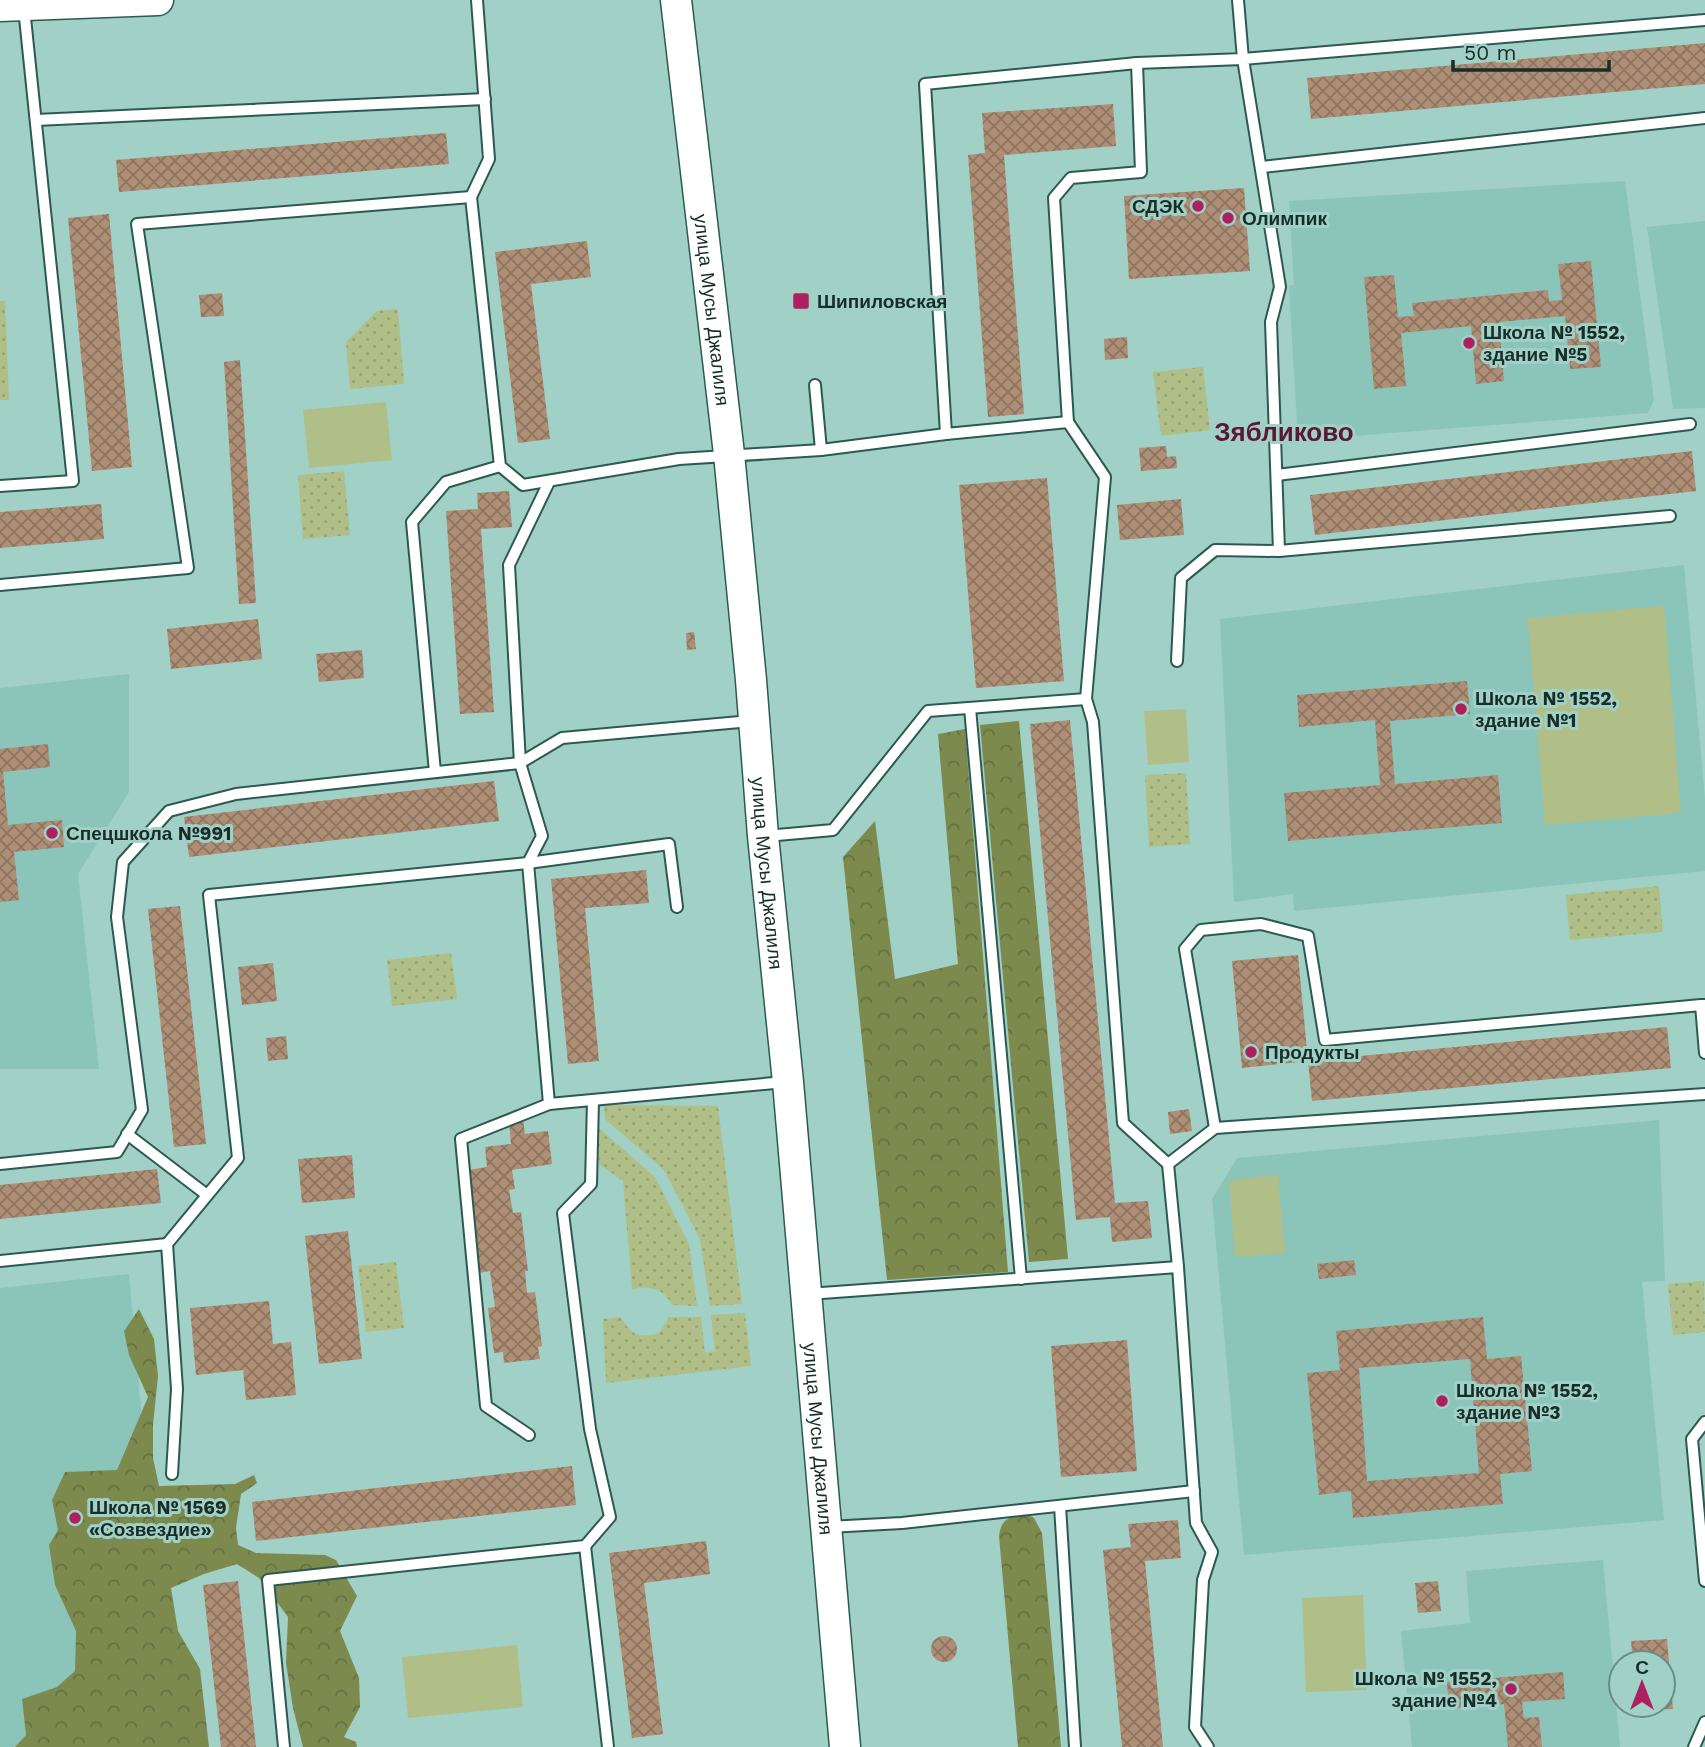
<svg xmlns="http://www.w3.org/2000/svg" width="1705" height="1747" font-family="'Work Sans',sans-serif">
	<style>
		.built { fill: #8bc5b9 }
		.grass { fill: url(#grass-dots) }
		.forest { fill: url(#forest-crowns) }
		.pitch { fill: #b0bf88 }
		.building { fill: url(#building-cross-hatch); fill-rule: evenodd }
		.lines { fill: none; stroke-linecap: round; stroke-linejoin: round }
		.service-casing { stroke: #2c5a51; stroke-width: 14 }
		.secondary-casing { stroke: #2c5a51; stroke-width: 33 }
		.service { stroke: #fff; stroke-width: 10 }
		.secondary { stroke: #fff; stroke-width: 30 }
		.poi-dot { fill: #ac205e; stroke: #a0d0c6; stroke-width: 2.5 }
		.labels { text-anchor: middle; dominant-baseline: central; stroke-width: 6; stroke-linejoin: round; paint-order: stroke }
		.poi-label { font-size: 19px; font-weight: bold; fill: #182c28; stroke: #a0d0c6; text-anchor: start }
		.street-label { font-size: 19px; fill: #182c28; stroke: #a0d0c6 }
		.district-label { font-size: 26px; font-weight: bold; fill: #5a1832; stroke: #a0d0c6 }
	</style>
	<defs>
		<pattern id="grass-dots" width="8" height="8" patternUnits="userSpaceOnUse" patternTransform="scale(1.75)"><rect width="8" height="8" fill="#b0bf88"/><path d="M2 2h.1M6 6h.1" fill="none" stroke="#97a475" stroke-width="1.8" stroke-linecap="round"/></pattern>
		<pattern id="forest-crowns" width="20" height="18" patternUnits="userSpaceOnUse" patternTransform="scale(1.75)"><rect width="20" height="18" fill="#7c8a4e"/><path d="M2 6a3 3 0 1 1 6 0M12 15a3 3 0 1 1 6 0" fill="none" stroke="#657141"/></pattern>
		<pattern id="building-cross-hatch" width="8" height="8" patternUnits="userSpaceOnUse" patternTransform="scale(1.75)"><rect width="8" height="8" fill="#ae8e75"/><path d="M0 0l8 8M0 8l8-8" fill="none" stroke="#8d7460"/></pattern>
	</defs>
	<rect width="100%" height="100%" fill="#a0d0c6"/>
	<!-- built -->
	<g class="built">
		<path d="M1625 181 1654 400 1648 413 1314 439 1297 424 1289 286 1294 285 1289 201Z"/>
		<path d="M1705 221V408L1673 409 1647 227Z"/>
		<path d="M1684 565 1705 799V871L1294 911 1293 894 1234 902 1220 619Z"/>
		<path d="M129 674V792L78 874 99 1069H0V688Z"/>
		<path d="M1659 1120 1665 1281 1642 1282 1664 1520 1244 1555 1212 1199 1237 1158Z"/>
		<path d="M129 1274 171 1747H0V1288Z"/>
		<path d="M1603 1560 1620 1747H1412L1401 1631 1470 1623 1466 1571Z"/>
	</g>
	<!-- grass -->
	<g class="grass">
		<path d="M0 301H5L9 400H0Z"/>
		<path d="M398 309 404 384 350 389 346 342 377 311Z"/>
		<path d="M1203 367 1210 430 1161 436 1153 372Z"/>
		<path d="M344 471 350 535 303 539 298 475Z"/>
		<path d="M1186 773 1190 844 1149 847 1145 775Z"/>
		<path d="M1659 886 1663 932 1570 940 1566 895Z"/>
		<path d="M451 953 457 999 392 1006 387 960Z"/>
		<path d="M604 1105 718 1106 742 1304 710 1306 700 1239 664 1170 605 1119Z"/>
		<path d="M599 1128 655 1177 689 1244 697 1306 672 1305C663 1287 650 1286 632 1289L623 1181 599 1164Z"/>
		<path d="M396 1262 404 1328 366 1332 358 1266Z"/>
		<path d="M1704 1281 1705 1332 1673 1335 1668 1284Z"/>
		<path d="M745 1313 751 1366 606 1383 603 1319 621 1317C630 1334 639 1339 659 1333L666 1323 668 1317H701L705 1353 715 1351 711 1315Z"/>
	</g>
	<!-- forest -->
	<g class="forest">
		<path d="M1019 721 1068 1259 1029 1262 980 725Z"/>
		<path d="M965 729 1008 1272 887 1280 843 857 875 821 895 979 958 964 938 734Z"/>
		<path d="M139 1309 154 1339 158 1376 153 1425V1458L159 1486 235 1484 254 1475 257 1483 241 1494 236 1528 238 1545 256 1553 325 1555 336 1560 357 1596 340 1631 359 1678 360 1707 344 1737 356 1742 357 1747H303L293 1708 286 1663 288 1617 259 1578 237 1564 204 1574 171 1588 178 1631 200 1669 209 1747H15L26 1735 22 1699 57 1687 75 1671 76 1631 55 1585 49 1545 58 1530 52 1500 65 1472 117 1470 148 1397 129 1355 124 1331Z"/>
		<path d="M1027 1514 1034 1518 1042 1533 1061 1747H1018L999 1536C1001 1518 1011 1516 1027 1514Z"/>
	</g>
	<!-- pitch -->
	<g class="pitch">
		<path d="M386 402 392 460 309 468 303 410Z"/>
		<path d="M1664 606 1681 813 1545 825 1528 618Z"/>
		<path d="M1186 709 1189 762 1148 765 1144 711Z"/>
		<path d="M1278 1175 1285 1253 1235 1257 1229 1180Z"/>
		<path d="M1363 1595 1367 1690 1306 1692 1302 1598Z"/>
		<path d="M517 1645 523 1707 408 1718 402 1657Z"/>
	</g>
	<!-- building -->
	<g class="building">
		<path d="M1705 43V84L1311 119 1307 78Z"/>
		<path d="M1113 104 1116 146 1004 155 1024 414 988 417 968 155 985 153 982 113Z"/>
		<path d="M446 133 449 164 119 192 116 160Z"/>
		<path d="M1244 188 1250 271 1129 279 1124 196Z"/>
		<path d="M109 214 132 467 92 471 68 218Z"/>
		<path d="M587 241 591 277 531 284 550 439 518 443 495 252Z"/>
		<path d="M1591 261 1601 367 1570 369 1565 316 1499 322 1504 381 1476 384 1471 326 1401 333 1406 386 1374 389 1364 277 1394 275 1398 317 1414 316 1412 303 1548 290 1549 301 1562 300 1558 264Z"/>
		<path d="M222 293 224 316 201 317 199 295Z"/>
		<path d="M1127 337 1128 358 1105 360 1104 339Z"/>
		<path d="M240 360 256 603 239 604 224 362Z"/>
		<path d="M1166 446 1167 457 1176 456 1177 468 1141 471 1139 448Z"/>
		<path d="M1692 451 1696 491 1315 535 1310 495Z"/>
		<path d="M1047 478 1064 681 976 688 959 485Z"/>
		<path d="M509 491 512 527 481 529 494 712 460 714 446 511 478 509 477 493Z"/>
		<path d="M1181 499 1184 535 1120 540 1117 505Z"/>
		<path d="M101 504 104 539 0 548V512Z"/>
		<path d="M258 619 262 659 171 669 167 629Z"/>
		<path d="M694 632 696 649 687 650 686 633Z"/>
		<path d="M362 650 364 678 319 682 316 654Z"/>
		<path d="M1467 681 1470 714 1390 721 1395 784 1498 775 1502 823 1288 841 1284 793 1380 785 1375 720 1299 727 1297 695Z"/>
		<path d="M1070 720 1115 1203 1148 1201 1152 1238 1112 1242 1110 1217 1076 1220 1030 724Z"/>
		<path d="M48 744 50 767 3 772 8 825 62 820 64 847 14 852 19 900 0 902V749Z"/>
		<path d="M494 781 499 821 189 857 184 817Z"/>
		<path d="M646 870 649 903 585 908 599 1061 568 1064 551 879Z"/>
		<path d="M180 906 206 1144 174 1147 148 909Z"/>
		<path d="M1298 955 1308 1061 1667 1027 1671 1068 1312 1101 1308 1061 1242 1068 1232 961Z"/>
		<path d="M273 963 277 1001 242 1005 238 967Z"/>
		<path d="M286 1036 288 1059 268 1061 266 1038Z"/>
		<path d="M1189 1109 1192 1131 1170 1134 1168 1112Z"/>
		<path d="M523 1120 525 1134 548 1131 552 1164 512 1170 515 1189 509 1190 513 1213 521 1212 528 1271H525L527 1293 535 1292 542 1346 538 1347 540 1359 504 1363 503 1352 494 1353 488 1308 495 1307 490 1271 478 1273 468 1170 487 1167 485 1147 511 1144 509 1122Z"/>
		<path d="M352 1155 355 1198 302 1203 298 1159Z"/>
		<path d="M157 1169 161 1203 0 1219V1185Z"/>
		<path d="M348 1231 362 1359 319 1364 305 1236Z"/>
		<path d="M1354 1260 1356 1275 1319 1279 1317 1264Z"/>
		<path d="M269 1301 273 1344 291 1342 296 1395 246 1400 243 1370 196 1375 190 1308Z"/>
		<path d="M1483 1317 1487 1359 1521 1356 1532 1471 1500 1474 1503 1504 1353 1518 1351 1491 1319 1495 1307 1373 1340 1370 1336 1331ZM1470 1359 1479 1473 1367 1481 1359 1368Z"/>
		<path d="M1127 1340 1137 1471 1061 1477 1051 1346Z"/>
		<path d="M572 1466 576 1505 256 1541 252 1502Z"/>
		<path d="M1178 1520 1181 1558 1145 1561 1163 1747H1122L1103 1550 1131 1547 1128 1524Z"/>
		<path d="M706 1541 710 1574 644 1583 663 1734 632 1738 609 1553Z"/>
		<path d="M238 1581 256 1747H221L203 1585Z"/>
		<path d="M1438 1581 1441 1611 1418 1613 1415 1583Z"/>
		<circle cx="944" cy="1649" r="13"/>
		<path d="M1667 1639 1673 1709 1637 1710V1705H1663V1663H1633L1631 1641Z"/>
		<path d="M1563 1672 1565 1699 1522 1702 1524 1718 1539 1717 1542 1747H1508L1504 1704 1449 1709 1447 1682Z"/>
	</g>
	<g class="lines">
		<defs>
			<g id="service">
				<path d="M477 0 489 159 471 197 500 466 523 485 679 459 821 450 946 434"/>
				<path d="M1137 63 1141 172 1071 178 1054 198 1068 422 1105 477 1086 699 1093 722 1123 1123 1168 1164 1178 1267 1196 1523 1212 1552 1203 1580 1195 1727 1208 1747"/>
				<path d="M36 120 485 99"/>
				<path d="M1262 167 1705 118"/>
				<path d="M815 385 821 450"/>
				<path d="M1068 422 946 434 925 84 1137 63 1243 59 1238 0"/>
				<path d="M1277 475 1690 424"/>
				<path d="M0 486 73 481 24 8"/>
				<path d="M1670 516 1279 551 1271 322 1280 287 1243 59 1705 20"/>
				<path d="M0 585 188 568 137 224 471 197"/>
				<path d="M1177 661 1181 578 1215 550 1279 551"/>
				<path d="M970 708 1021 1279"/>
				<path d="M435 772 412 522 446 482 500 466"/>
				<path d="M766 836 833 830 928 711 1086 699"/>
				<path d="M1705 1005H1701L1705 1053"/>
				<path d="M549 1104 785 1082"/>
				<path d="M1215 1128 1185 949 1201 930 1261 924 1308 936 1325 1040 1701 1005"/>
				<path d="M127 1134 207 1195"/>
				<path d="M0 1164 117 1152 142 1110 117 917 123 862 169 811 236 794 520 763 562 738 751 721"/>
				<path d="M1168 1164 1215 1128 1705 1094"/>
				<path d="M0 1261 167 1244"/>
				<path d="M808 1294 1178 1267"/>
				<path d="M1705 1422 1692 1439 1705 1581"/>
				<path d="M529 1435 486 1406 461 1139 549 1104 528 863 542 836 520 763 509 565 549 482"/>
				<path d="M172 1474 177 1389 167 1244 238 1158 209 895 528 863 669 844 677 907"/>
				<path d="M1060 1506 1075 1747"/>
				<path d="M828 1527 902 1523 1194 1491"/>
				<path d="M585 1546 608 1747"/>
				<path d="M284 1747 268 1580 585 1546 610 1517 590 1429 563 1213 591 1184 593 1100"/>
				<path d="M1694 1747 1705 1722"/>
			</g>
			<g id="secondary">
				<path id="s1" d="M676 0 729 454 751 680 763 836 788 1082 845 1747"/>
				<path d="M0 6 158 0"/>
			</g>
		</defs>
		<!-- service casing -->
		<use href="#service" class="service-casing"/>
		<!-- secondary casing -->
		<use href="#secondary" class="secondary-casing"/>
		<!-- service -->
		<use href="#service" class="service"/>
		<!-- secondary -->
		<use href="#secondary" class="secondary"/>
	</g>
	<!-- markers -->
	<g class="poi-dot">
		<circle cx="1198" cy="206" r="7"/>
		<circle cx="1228" cy="218" r="7"/>
		<rect x="792" y="292" width="18" height="18" rx="3.5"/>
		<circle cx="1469" cy="343" r="7"/>
		<circle cx="1461" cy="709" r="7"/>
		<circle cx="52" cy="833" r="7"/>
		<circle cx="1251" cy="1052" r="7"/>
		<circle cx="1442" cy="1401" r="7"/>
		<circle cx="75" cy="1518" r="7"/>
		<circle cx="1511" cy="1689" r="7"/>
	</g>
	<g class="labels">
		<!-- poi labels -->
		<g class="poi-label">
			<text x="1184" y="206" text-anchor="end">СДЭК</text>
			<text x="1242" y="218">Олимпик</text>
			<text x="817" y="301">Шипиловская</text>
			<text x="1483" y="332">Школа № 1552,<tspan x="1483" dy="22">здание №5</tspan></text>
			<text x="1475" y="698">Школа № 1552,<tspan x="1475" dy="22">здание №1</tspan></text>
			<text x="66" y="833">Спецшкола №991</text>
			<text x="1265" y="1052">Продукты</text>
			<text x="1456" y="1390">Школа № 1552,<tspan x="1456" dy="22">здание №3</tspan></text>
			<text x="89" y="1507">Школа № 1569<tspan x="89" dy="22">«Созвездие»</tspan></text>
			<text x="1497" y="1678" text-anchor="end">Школа № 1552,<tspan x="1497" dy="22">здание №4</tspan></text>
		</g>
		<!-- street labels -->
		<g class="street-label">
			<text stroke="none"><textPath href="#s1" startOffset="312">улица Мусы Джалиля</textPath></text>
			<text stroke="none"><textPath href="#s1" startOffset="878">улица Мусы Джалиля</textPath></text>
			<text stroke="none"><textPath href="#s1" startOffset="1446">улица Мусы Джалиля</textPath></text>
		</g>
		<!-- district labels -->
		<g class="district-label">
			<text x="1284" y="432">Зябликово</text>
		</g>
	</g>
	<!-- north arrow -->
	<g transform="translate(1642 1684)"><circle r="33" fill="#a0d0c6" stroke="#6a8e87" stroke-width="2"/>
	<path d="M0-5L12 26L0 18L-12 26Z" fill="#ac205e"/>
	<text y="-10" font-size="19" font-weight="bold" text-anchor="middle" fill="#182c28">С</text>
	</g>
	<!-- scale -->
	<path d="M1453 60v10h156v-10" fill="none" stroke="#182c28" stroke-width="3.5"/>
	<text x="1464" y="60" font-size="21" fill="#182c28" stroke="#a0d0c6" stroke-width="5" paint-order="stroke">50 m</text>
</svg>
